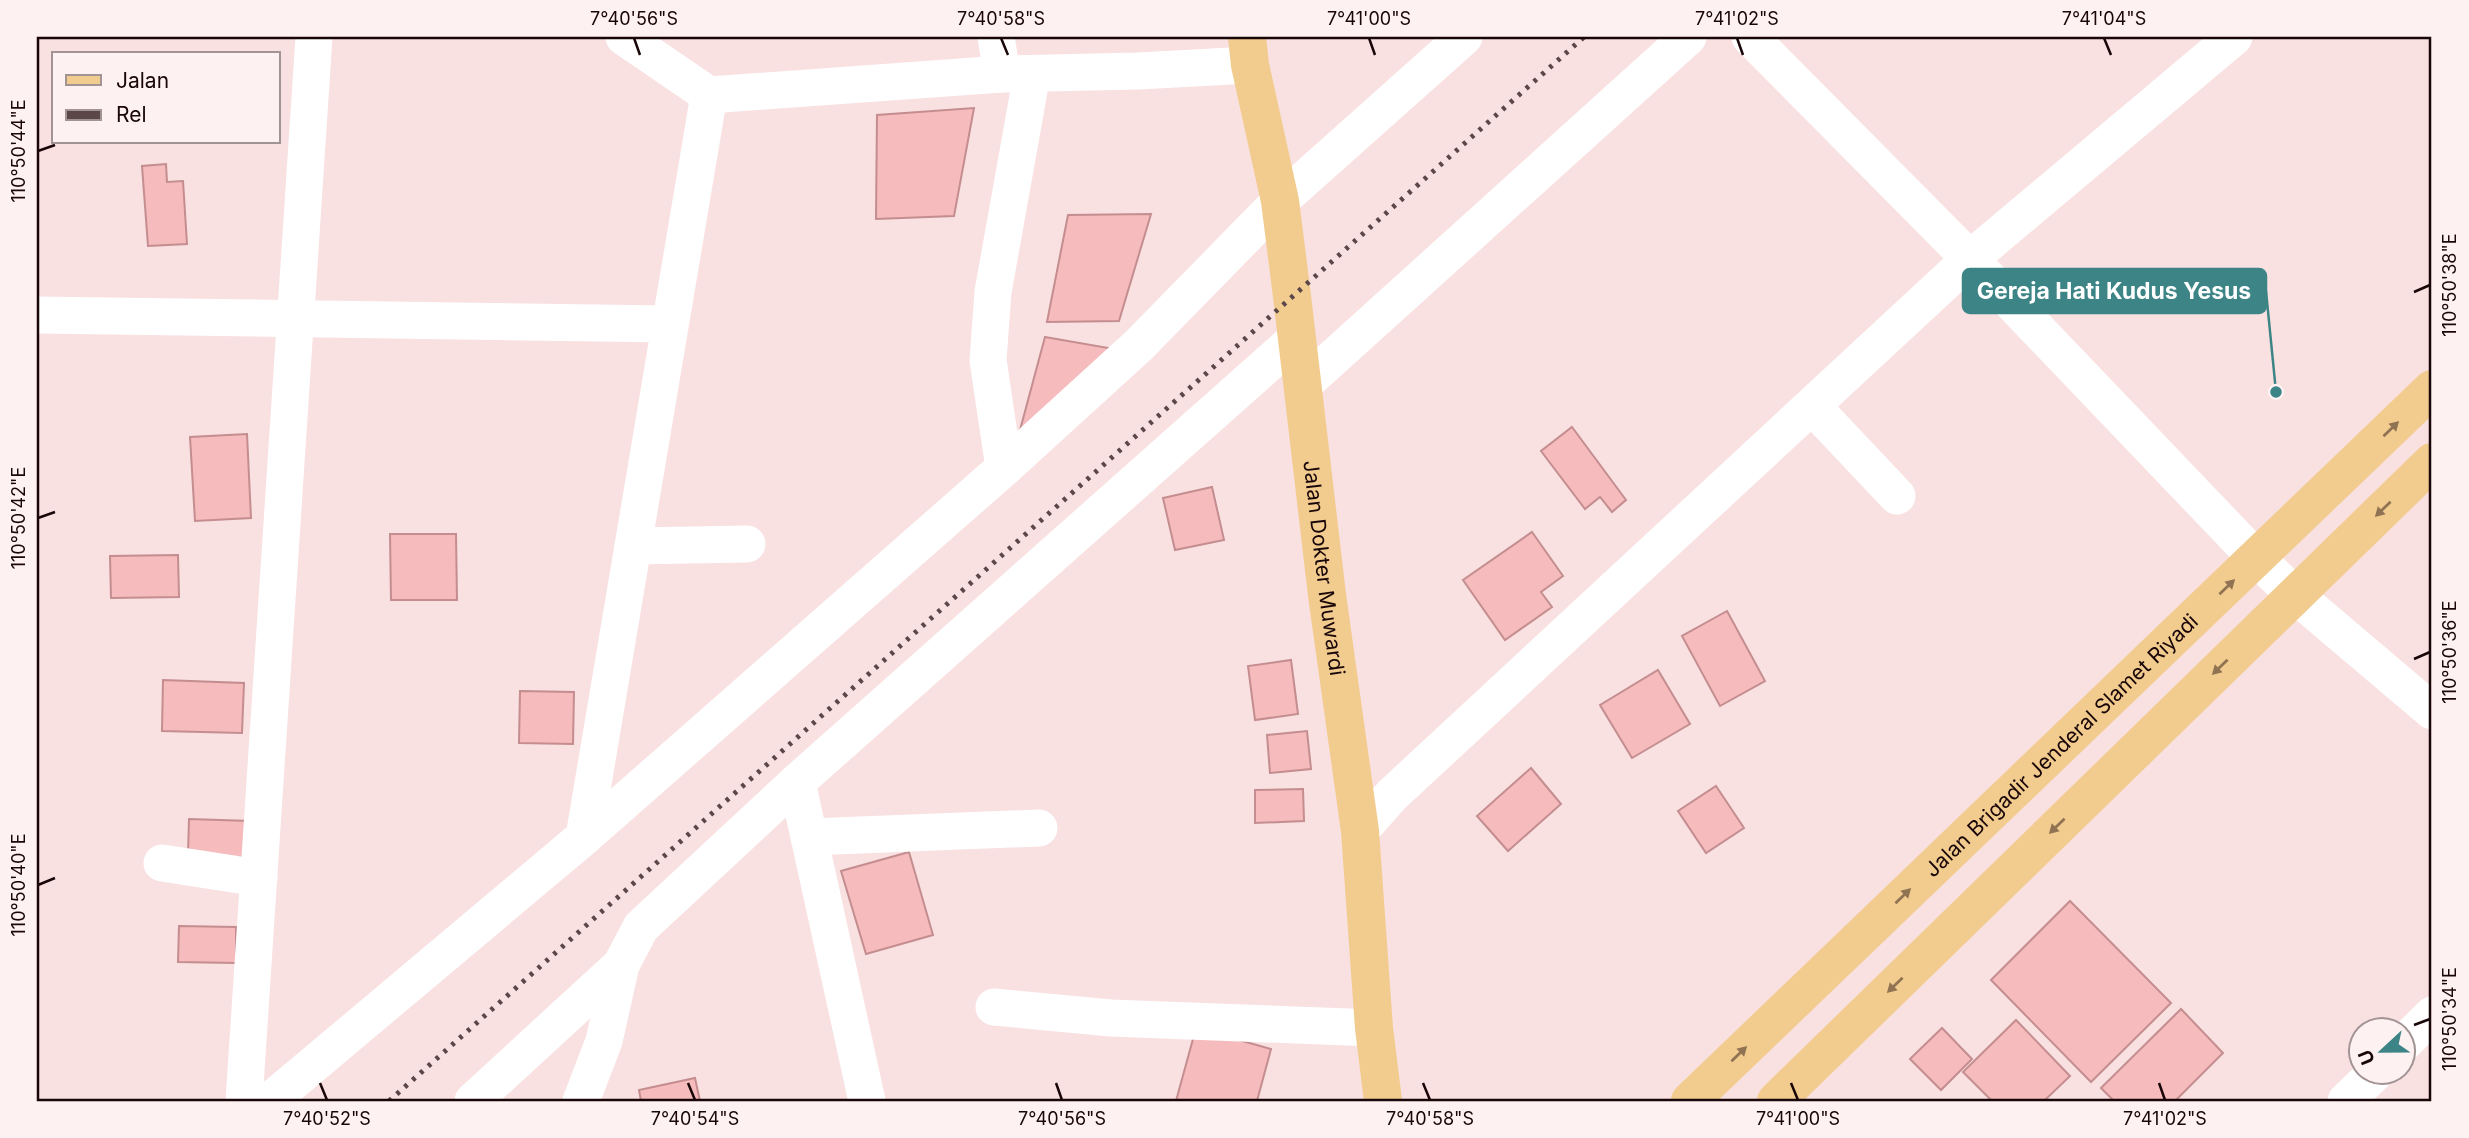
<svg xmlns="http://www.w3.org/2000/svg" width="2469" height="1138" font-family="Inter,sans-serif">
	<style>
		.building { fill: #f6bbbd; stroke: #c48d8f; stroke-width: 2 }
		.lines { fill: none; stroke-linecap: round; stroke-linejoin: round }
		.minor { stroke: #fff; stroke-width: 37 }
		.major { stroke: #f2cc8f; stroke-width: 38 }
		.rail { stroke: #5c4748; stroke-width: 5; stroke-dasharray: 3.5 7; stroke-linecap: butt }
		.oneway { fill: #907352 }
		.ticks { fill: none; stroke: #190608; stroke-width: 2.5 }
		.labels { text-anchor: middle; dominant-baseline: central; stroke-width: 6; stroke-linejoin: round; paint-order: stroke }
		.street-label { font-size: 21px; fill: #190608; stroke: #fef1f1 }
		.leader { fill: none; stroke: #3c8485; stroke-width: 2.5 }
		.callout-dot { fill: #3c8485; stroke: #fef1f1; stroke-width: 2.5 }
		.callout { fill: #3c8485; stroke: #3c8485; stroke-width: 2.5 }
		.callout-label { font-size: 23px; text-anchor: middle; font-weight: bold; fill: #fff }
		.neatline { fill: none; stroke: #190608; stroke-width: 2.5 }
		.ticks-label { font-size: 18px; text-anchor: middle; fill: #190608 }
	</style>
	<rect width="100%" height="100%" fill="#f9e0e1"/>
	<!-- building -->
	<g class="building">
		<path d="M974 108 954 216 876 219 877 115Z"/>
		<path d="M166 164 167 182 183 181 187 244 148 246 142 166Z"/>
		<path d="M1151 214 1119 321 1047 322 1068 215Z"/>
		<path d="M1045 337 1120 350 1020 430Z"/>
		<path d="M1572 427 1626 500 1612 512 1600 497 1585 509 1541 451Z"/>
		<path d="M247 434 251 518 195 521 190 437Z"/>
		<path d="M1212 487 1224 540 1175 550 1163 498Z"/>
		<path d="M1532 532 1563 576 1541 592 1552 607 1505 640 1463 580Z"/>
		<path d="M390 534H456L457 600H391Z"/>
		<path d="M178 555 179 597 111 598 110 556Z"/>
		<path d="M1727 611 1765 681 1720 706 1682 636Z"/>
		<path d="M1291 660 1298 714 1255 720 1248 666Z"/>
		<path d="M1658 670 1690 724 1632 758 1600 705Z"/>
		<path d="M163 680 244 683 242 733 162 731Z"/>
		<path d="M520 691 574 692 573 744 519 743Z"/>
		<path d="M1307 731 1311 769 1270 773 1267 735Z"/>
		<path d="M1531 768 1561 804 1508 851 1477 816Z"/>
		<path d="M1716 786 1744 828 1706 853 1678 811Z"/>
		<path d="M1303 789 1304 821 1255 823V790Z"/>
		<path d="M189 819 250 821 249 858 188 855Z"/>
		<path d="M909 852 933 935 866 954 841 871Z"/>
		<path d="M2070 901 2171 1003 2091 1082 1991 980Z"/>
		<path d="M179 926 236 927V963L178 962Z"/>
		<path d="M2181 1009 2223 1053 2175 1101H2114L2101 1088Z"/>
		<path d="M2016 1020 2070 1076 2044 1101H1992L1963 1072Z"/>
		<path d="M1196 1028 1271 1049 1257 1101H1176Z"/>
		<path d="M1942 1028 1972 1059 1941 1090 1910 1059Z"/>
		<path d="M695 1078 700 1101H641L639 1090Z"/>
	</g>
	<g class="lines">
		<!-- minor -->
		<g class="minor">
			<path d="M624 37 709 95 1002 74 1138 71 1250 65"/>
			<path d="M996 37 1002 74"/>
			<path d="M1750 37 1970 259 2256 558 2294 594 2432 711"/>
			<path d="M37 315 670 324"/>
			<path d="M1303 385 1688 37"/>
			<path d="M1812 406 1897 496"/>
			<path d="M1004 468 988 360 993 292 1032 74"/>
			<path d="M633 546 747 544"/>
			<path d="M797 782 867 1101"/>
			<path d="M1360 831 1392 795 1970 259 2234 37"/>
			<path d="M584 837 709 95"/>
			<path d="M809 837 1039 828"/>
			<path d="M162 863 259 878"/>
			<path d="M994 1007 1111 1018 1374 1028"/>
			<path d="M2402 1045 2432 1015"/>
			<path d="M244 1101 314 37"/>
			<path d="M270 1101 584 837 1004 468 1139 345 1280 201 1464 37"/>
			<path d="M473 1101 621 965 641 927 797 782 1297 338"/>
			<path d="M581 1101 604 1041 621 965"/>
			<path d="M2346 1101 2376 1072"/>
		</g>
		<!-- major -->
		<g class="major">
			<path id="s1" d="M1247 37 1250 65 1280 201 1292 296 1327 595 1360 831 1374 1028 1383 1101"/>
			<path id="s2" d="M1690 1101 2432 389"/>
			<path d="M1776 1101 2432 462"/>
		</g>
		<!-- rail -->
		<path class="rail" d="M389 1101 1584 37"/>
	</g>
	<!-- one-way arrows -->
	<defs><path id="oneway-solid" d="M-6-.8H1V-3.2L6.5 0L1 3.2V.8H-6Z" transform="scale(1.75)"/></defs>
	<g class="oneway">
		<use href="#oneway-solid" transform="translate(2391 429) rotate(-44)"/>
		<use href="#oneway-solid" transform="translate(2383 509) rotate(136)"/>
		<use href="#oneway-solid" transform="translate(2227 587) rotate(-44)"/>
		<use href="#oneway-solid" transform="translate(2220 667) rotate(136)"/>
		<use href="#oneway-solid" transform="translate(2057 826) rotate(136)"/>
		<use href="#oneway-solid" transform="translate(1903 896) rotate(-44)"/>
		<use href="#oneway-solid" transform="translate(1895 985) rotate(136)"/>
		<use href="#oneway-solid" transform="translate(1739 1054) rotate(-44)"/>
	</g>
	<!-- ticks -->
	<path class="ticks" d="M634 38 640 55M1001 38 1008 55M1369 38 1375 55M1737 38 1743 55M2104 38 2111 55M38 151 55 145M2414 292 2430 285M38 518 55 512M2414 659 2430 652M38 885 55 878M2414 1025 2430 1019M320 1083 327 1100M688 1083 695 1100M1056 1083 1062 1100M1423 1083 1430 1100M1791 1083 1798 1100M2159 1083 2165 1100"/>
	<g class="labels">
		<!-- street labels -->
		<g class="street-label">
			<text stroke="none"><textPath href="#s1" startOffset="537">Jalan Dokter Muwardi</textPath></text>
			<text stroke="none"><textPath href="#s2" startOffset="514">Jalan Brigadir Jenderal Slamet Riyadi</textPath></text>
		</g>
	</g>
	<!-- callouts -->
	<path class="leader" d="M2276 392L2266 291"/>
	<circle class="callout-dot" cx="2276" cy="392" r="7"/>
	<rect class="callout" x="1963" y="269" width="303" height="44" rx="7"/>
	<g class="callout-label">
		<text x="2114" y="299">Gereja Hati Kudus Yesus</text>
	</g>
	<!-- border -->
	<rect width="2469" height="1138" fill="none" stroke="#fef1f1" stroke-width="77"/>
	<!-- legend -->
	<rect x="52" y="52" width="228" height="91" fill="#fef1f1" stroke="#a29394" stroke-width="2"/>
	<rect x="66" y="75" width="35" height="10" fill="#f2cc8f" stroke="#a29394" stroke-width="2"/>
	<text x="116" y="88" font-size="21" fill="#190608">Jalan</text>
	<rect x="66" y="110" width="35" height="10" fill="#5c4748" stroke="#a29394" stroke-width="2"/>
	<text x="116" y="122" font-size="21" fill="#190608">Rel</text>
	<!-- north arrow -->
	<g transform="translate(2382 1051) rotate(248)"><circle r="33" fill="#fef1f1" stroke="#a29394" stroke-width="2"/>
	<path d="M0-5L12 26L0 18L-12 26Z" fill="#3c8485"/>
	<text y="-10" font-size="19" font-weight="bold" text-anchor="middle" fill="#190608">U</text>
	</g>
	<rect x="38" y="38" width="2392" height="1062" class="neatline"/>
	<g class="ticks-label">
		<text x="634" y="25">7°40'56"S</text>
		<text x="1001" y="25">7°40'58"S</text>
		<text x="1369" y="25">7°41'00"S</text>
		<text x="1737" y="25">7°41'02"S</text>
		<text x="2104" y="25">7°41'04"S</text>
		<text transform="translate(19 151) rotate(-90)" y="6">110°50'44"E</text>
		<text transform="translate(2450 285) rotate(-90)" y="6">110°50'38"E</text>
		<text transform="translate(19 518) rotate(-90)" y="6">110°50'42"E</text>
		<text transform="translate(2450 652) rotate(-90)" y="6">110°50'36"E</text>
		<text transform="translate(19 885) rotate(-90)" y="6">110°50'40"E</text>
		<text transform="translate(2450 1019) rotate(-90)" y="6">110°50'34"E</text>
		<text x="327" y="1125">7°40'52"S</text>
		<text x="695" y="1125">7°40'54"S</text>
		<text x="1062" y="1125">7°40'56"S</text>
		<text x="1430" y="1125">7°40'58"S</text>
		<text x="1798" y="1125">7°41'00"S</text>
		<text x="2165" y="1125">7°41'02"S</text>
	</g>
</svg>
